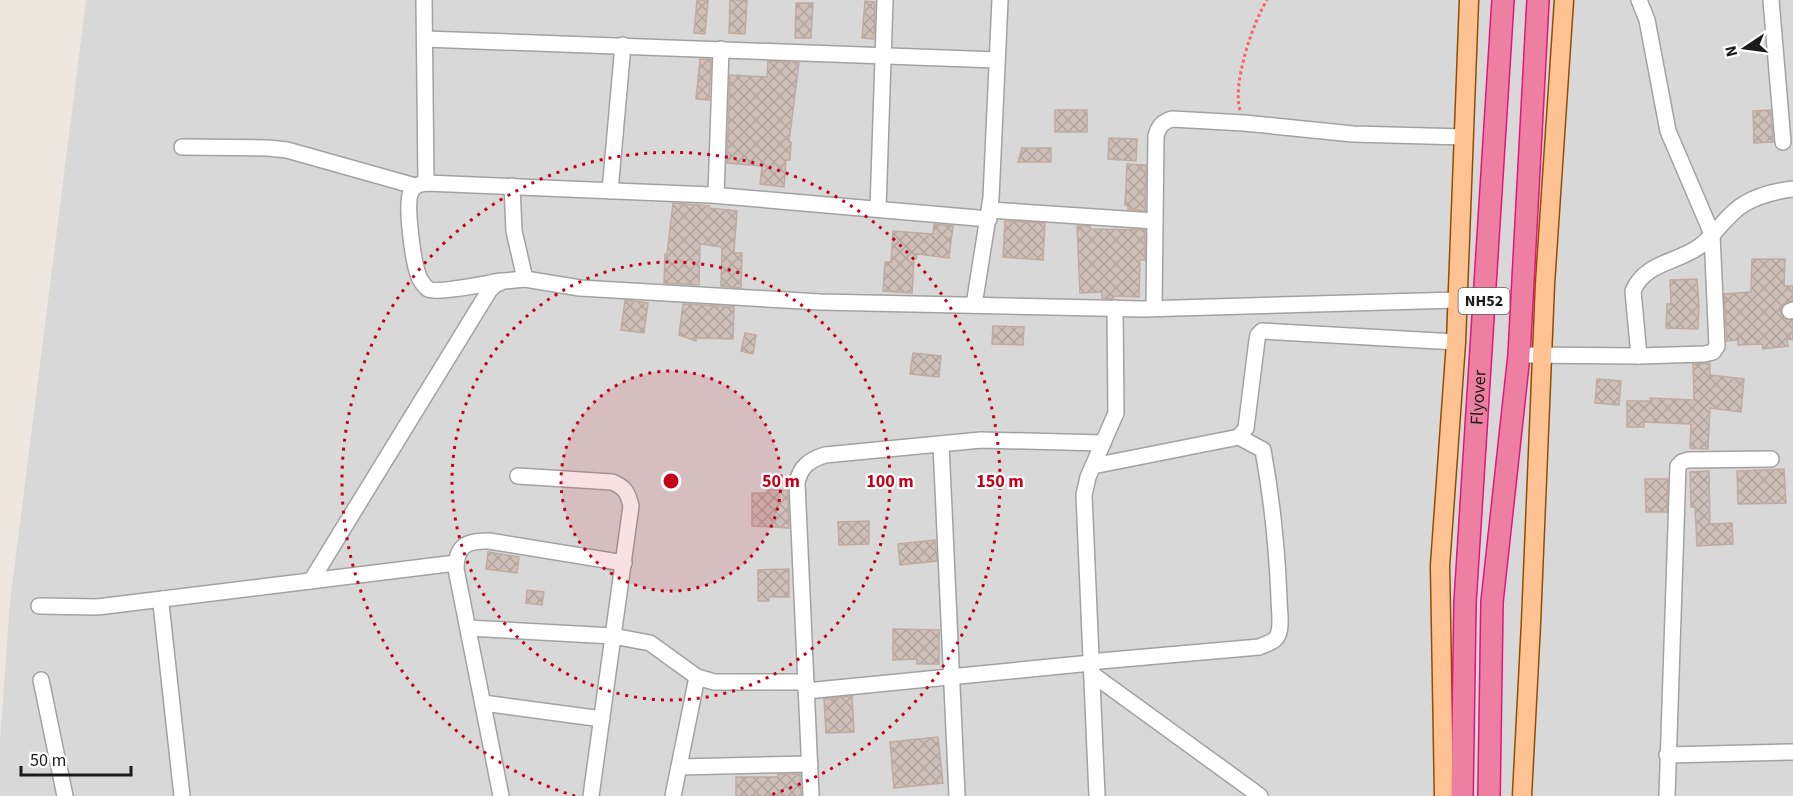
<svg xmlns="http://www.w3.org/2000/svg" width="1793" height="796" font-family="'Source Sans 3',sans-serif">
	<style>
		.residential { fill: #d9d8d8 }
		.building { fill: url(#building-cross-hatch); stroke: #c0aaa1; stroke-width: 1.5 }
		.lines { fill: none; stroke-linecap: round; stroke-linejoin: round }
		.minor-casing { stroke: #a2a2a2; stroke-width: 18 }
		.major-casing { stroke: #924e00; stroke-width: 21 }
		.highway-casing { stroke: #e31578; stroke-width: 24 }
		.path { stroke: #ff5f65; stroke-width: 3; stroke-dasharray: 3 3; stroke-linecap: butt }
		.minor { stroke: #fff; stroke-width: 15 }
		.major { stroke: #ffc293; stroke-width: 18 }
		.highway { stroke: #ed7fa3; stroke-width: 21 }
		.ring { fill: none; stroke: #c6001b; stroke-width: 3; stroke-dasharray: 3 6 }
		.labels { text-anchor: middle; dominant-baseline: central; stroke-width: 4.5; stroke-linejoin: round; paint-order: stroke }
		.shield { fill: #fff; stroke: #5f5f5f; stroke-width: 1.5 }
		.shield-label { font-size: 16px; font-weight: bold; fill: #1b1b1b }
		.street-label { font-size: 18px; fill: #1b1b1b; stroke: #fff }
		.centre { fill: #c6001b; stroke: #fff; stroke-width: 3 }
		.ring-label { font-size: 18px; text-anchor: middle; font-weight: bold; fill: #c6001b; stroke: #fff; stroke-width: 4.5; stroke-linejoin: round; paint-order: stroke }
	</style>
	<defs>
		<pattern id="building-cross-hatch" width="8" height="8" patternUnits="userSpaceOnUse" patternTransform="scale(1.5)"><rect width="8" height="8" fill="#cebfb8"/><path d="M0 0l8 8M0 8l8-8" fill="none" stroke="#b0a49e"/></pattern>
	</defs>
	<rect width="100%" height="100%" fill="#eee7df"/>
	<!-- residential -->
	<path class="residential" d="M86 0H1793V796H0V742L10 602Z"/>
	<!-- building -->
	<g class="building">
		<path d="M697 0H708L705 34 694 33Z"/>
		<path d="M730 0H747L745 34 729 33Z"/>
		<path d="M865 1 875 2 874 39 862 38Z"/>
		<path d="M796 3H813L811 38H795Z"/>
		<path d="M700 59H711L709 100 696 99Z"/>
		<path d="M768 61 799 63 789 142H791L790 160H786L784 187 760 184 762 166 727 163 730 75 767 77Z"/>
		<rect x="1055" y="110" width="32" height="22"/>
		<path d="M1771 110 1773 142 1754 143 1753 111Z"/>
		<path d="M1109 138 1137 139 1136 161 1108 159Z"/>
		<path d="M1022 148H1051V162H1018Z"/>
		<path d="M1127 164 1146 165 1145 211 1128 209V206L1125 205Z"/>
		<path d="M673 203 709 206V208L737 211 734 253H742L741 288 721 286 722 247 700 244 699 285 664 283 665 254H667Z"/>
		<path d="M1005 221 1045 223 1043 260 1003 257Z"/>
		<path d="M934 224 953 226 949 258 917 254 916 259H914L912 293 883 291 885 262H891L893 231 933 234Z"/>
		<path d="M1077 226H1090V229L1145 230V260H1140L1139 297 1114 296 1113 299 1102 298V292L1080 293Z"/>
		<path d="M1752 259H1785L1784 286H1793V300L1783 304 1780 310 1784 319 1793 320V340L1787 339 1788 346 1763 349 1762 344 1738 345V340L1727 341 1724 294 1751 292Z"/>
		<path d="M1697 279 1699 305 1698 329 1666 328 1667 304H1671L1670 280Z"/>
		<path d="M625 300 648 303 644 333 621 330Z"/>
		<path d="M683 304 734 307 733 339 696 338V341L679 335Z"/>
		<path d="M993 326 1024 327 1023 345 992 344Z"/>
		<path d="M745 333 756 335 753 354 741 351Z"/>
		<path d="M913 353 941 356 939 377 910 374Z"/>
		<path d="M1710 363V375L1744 379 1741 412 1710 408 1708 449 1690 448 1691 424 1644 422V427H1627V401H1650V398L1694 400 1693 364Z"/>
		<path d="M1597 379 1621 381 1619 405 1595 403Z"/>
		<path d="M1784 469 1786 503 1738 504 1737 471Z"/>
		<path d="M1709 471 1710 524 1732 523 1733 544 1697 546 1695 507H1691L1690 472Z"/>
		<path d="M1645 479H1668L1667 512H1646Z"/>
		<path d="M767 490H788L789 528 752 526V493H767Z"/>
		<path d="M869 521V544L839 545 838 522Z"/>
		<path d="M935 540 937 561 900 565 898 544Z"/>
		<path d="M488 552 519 557 517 573 486 569Z"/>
		<path d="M789 569V597H769V601H758V570Z"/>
		<path d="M527 590 544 592 542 605 526 603Z"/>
		<path d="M893 629 939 630V664H917V659L893 660Z"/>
		<path d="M852 696 854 732 826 733 824 699Z"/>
		<path d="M938 737 943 783 894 788 890 742Z"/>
		<path d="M778 774H800L801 796H736V777H778Z"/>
	</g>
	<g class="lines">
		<defs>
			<g id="minor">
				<path d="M424 0 426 183"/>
				<path d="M1771 0 1783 142"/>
				<path d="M425 39 997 60"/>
				<path d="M182 147 268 148 287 150 415 186"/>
				<path d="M512 186 514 231 525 279"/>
				<path d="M610 191 623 45"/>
				<path d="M716 195 721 49"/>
				<path d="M878 209 885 0"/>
				<path d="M990 210 1155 221"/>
				<path d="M501 281C488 283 437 294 428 289 424 286 419 279 418 274 413 260 405 204 411 192 414 185 420 184 426 183L711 195 989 219"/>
				<path d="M974 305 991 198 1000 0"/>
				<path d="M1154 308 1156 136C1159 126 1162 122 1172 119L1244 123 1353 134 1464 137"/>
				<path d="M1790 311 1793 310"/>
				<path d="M1519 355 1639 356 1704 354 1713 352 1717 346 1712 234 1668 131 1647 20 1639 0"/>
				<path d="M1639 356 1633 291C1645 262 1677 263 1700 246 1716 234 1727 214 1744 204 1759 195 1776 191 1793 189"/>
				<path d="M941 444 957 796"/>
				<path d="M1093 466 1239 437 1246 428 1257 340 1258 335 1262 331 1456 342"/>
				<path d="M518 476 612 482C625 487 628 493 631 506L591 796"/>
				<path d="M311 581 489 291 495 285 504 281 525 279 580 288 820 302 1143 309 1457 300"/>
				<path d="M39 606 97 607 163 599"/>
				<path d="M468 628 613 636 650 643 697 677 714 682H806"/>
				<path d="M1092 674 1260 796"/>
				<path d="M41 680 65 796"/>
				<path d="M806 691 1091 663 1100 661 1259 647C1266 644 1275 642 1278 635 1282 626 1279 609 1279 598 1277 548 1272 499 1263 450L1239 437"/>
				<path d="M483 703 602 719"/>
				<path d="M1667 755 1793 752"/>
				<path d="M679 767 810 764"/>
				<path d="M182 796 161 604 163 599 456 563"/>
				<path d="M501 796 456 569C456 546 467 540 489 541L624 563"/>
				<path d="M673 796 697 677"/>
				<path d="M811 796 797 483C800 467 809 460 825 455L981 440 1103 443"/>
				<path d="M1097 796 1084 495 1088 477 1116 413 1115 308"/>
				<path d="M1667 796 1678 466 1682 462 1688 460 1771 459"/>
			</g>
			<g id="major">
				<path d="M1444 796 1440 566 1456 342 1469 0"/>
				<path d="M1522 796 1531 623 1545 284 1564 0"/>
			</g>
			<g id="highway">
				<path id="s1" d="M1462 796 1465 603 1503 0"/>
				<path d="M1489 796 1492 602 1519 355 1538 0"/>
			</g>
		</defs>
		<!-- minor casing -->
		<use href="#minor" class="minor-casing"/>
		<!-- major casing -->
		<use href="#major" class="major-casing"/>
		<!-- highway casing -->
		<use href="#highway" class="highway-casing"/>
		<!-- path -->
		<path class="path" d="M1240 110C1232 84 1253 22 1267 0"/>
		<!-- minor -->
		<use href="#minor" class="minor"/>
		<!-- major -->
		<use href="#major" class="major"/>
		<!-- highway -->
		<use href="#highway" class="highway"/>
	</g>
	<!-- distance rings -->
	<circle cx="671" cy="481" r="110" fill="#c6001b" fill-opacity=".12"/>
	<g class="ring">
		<circle cx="671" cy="481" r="110"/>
		<circle cx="671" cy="481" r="219"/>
		<path d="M575 796A329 329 0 1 1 767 796"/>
	</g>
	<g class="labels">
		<!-- shield labels -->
		<rect class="shield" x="1458.5" y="288" width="51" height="26" rx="4.5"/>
		<g class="shield-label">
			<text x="1484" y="301">NH52</text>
		</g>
		<!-- street labels -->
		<g class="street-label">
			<text stroke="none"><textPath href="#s1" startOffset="399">Flyover</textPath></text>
		</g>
	</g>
	<circle cx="671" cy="481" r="9" class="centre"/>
	<g class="ring-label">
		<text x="781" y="487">50 m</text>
		<text x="890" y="487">100 m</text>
		<text x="1000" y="487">150 m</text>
	</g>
	<!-- north arrow -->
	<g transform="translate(1745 48) rotate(257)" stroke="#ffffff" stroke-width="4.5" paint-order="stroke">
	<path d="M0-4.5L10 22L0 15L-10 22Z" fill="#1b1b1b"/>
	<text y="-9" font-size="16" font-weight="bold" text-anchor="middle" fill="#1b1b1b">N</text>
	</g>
	<!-- scale -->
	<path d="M21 766v9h110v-9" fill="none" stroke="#1b1b1b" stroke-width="3"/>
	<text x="30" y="766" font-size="18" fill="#1b1b1b" stroke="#ffffff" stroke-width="4.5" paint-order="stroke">50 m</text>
</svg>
